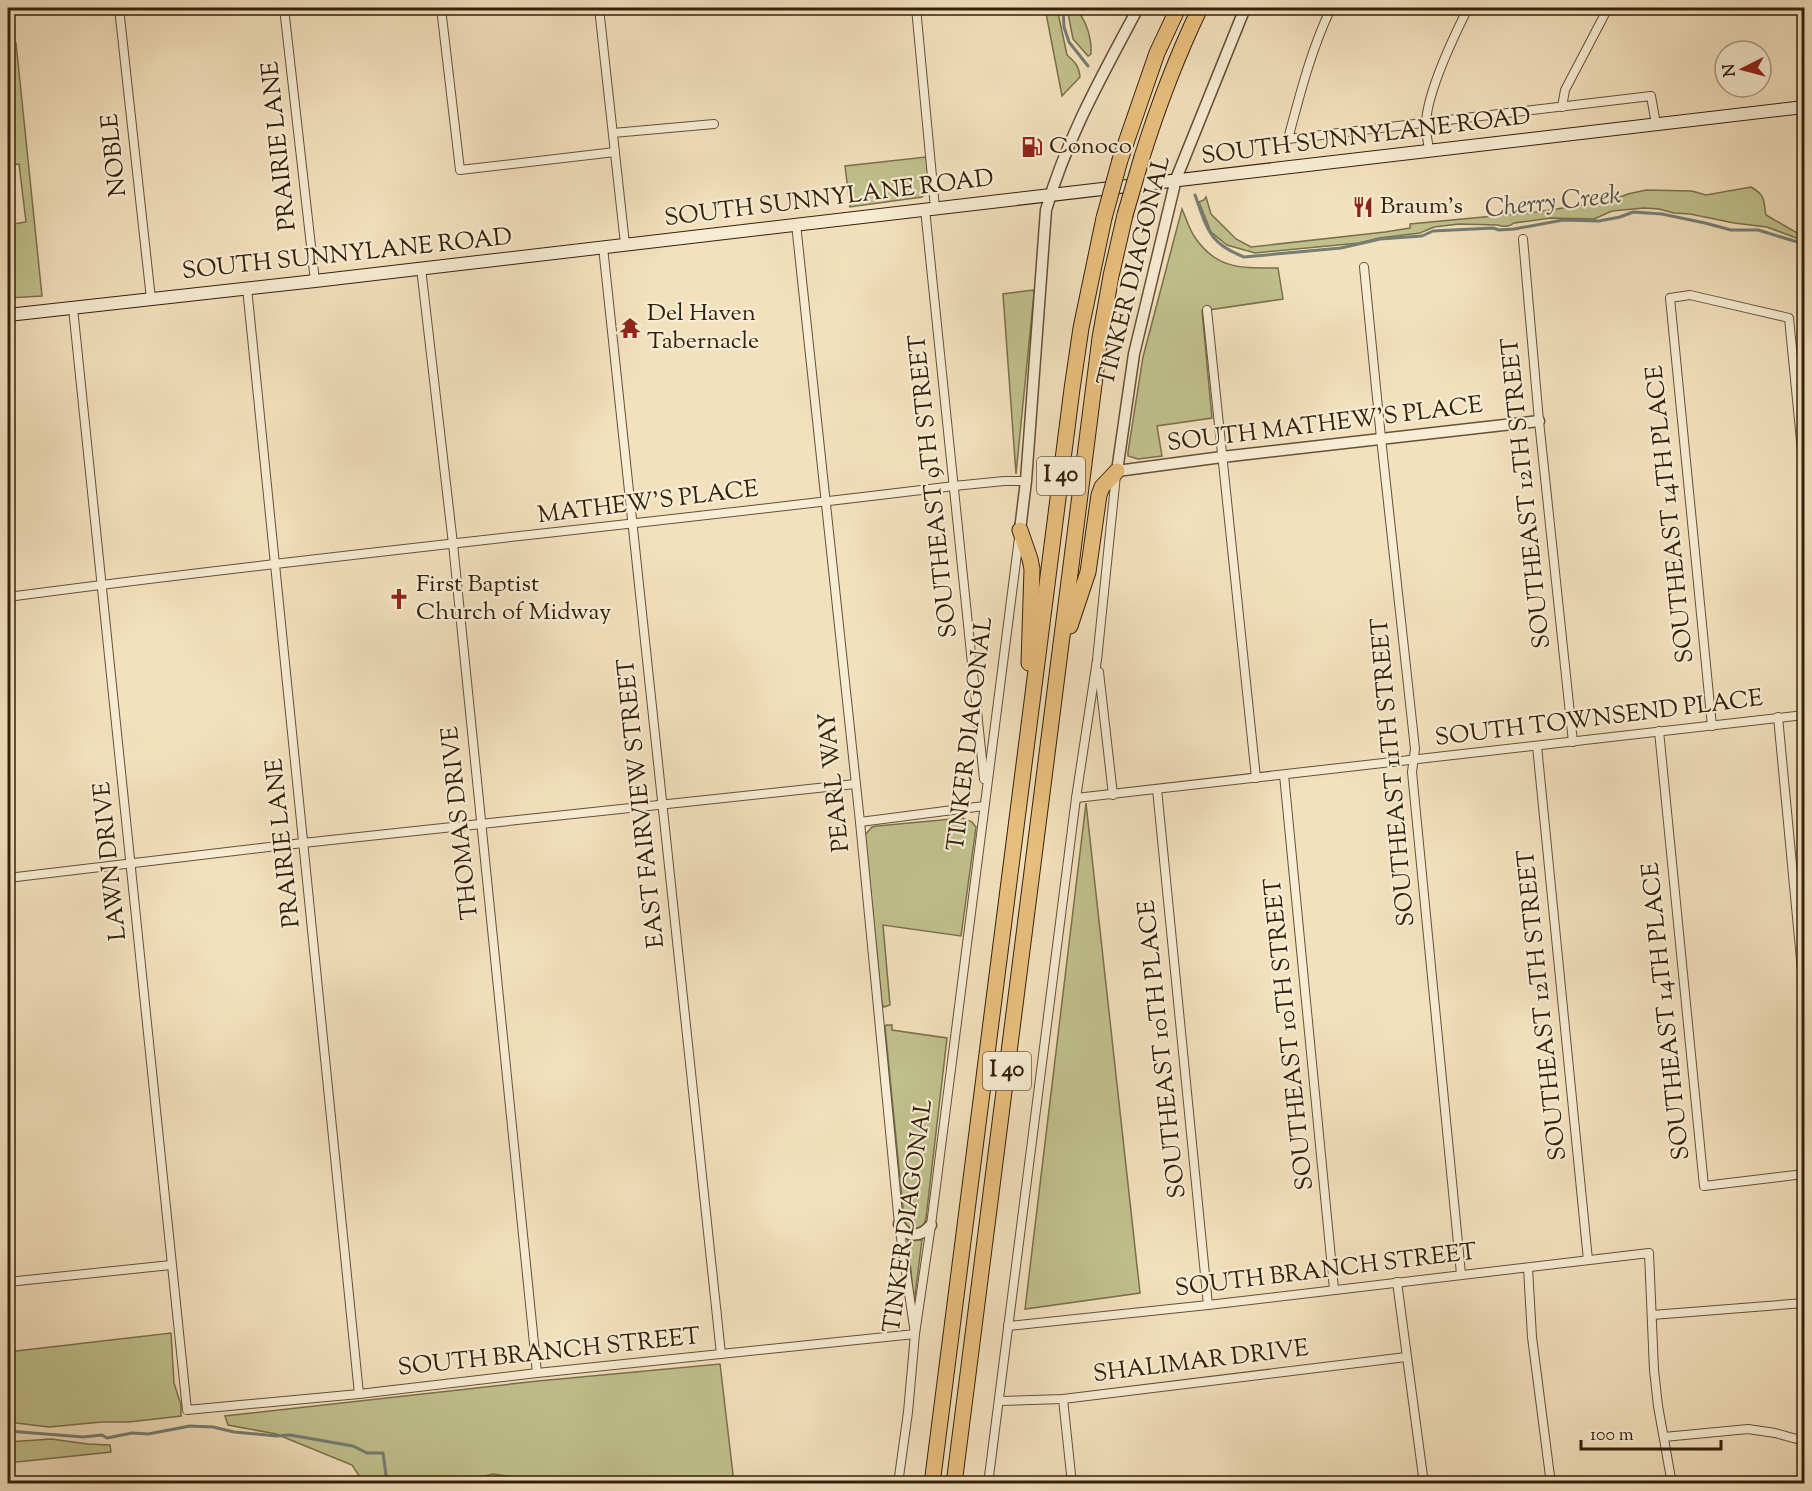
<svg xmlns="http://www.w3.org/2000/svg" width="1812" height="1491" font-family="'Sorts Mill Goudy',serif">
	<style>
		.green { fill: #c0c18d; stroke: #7a704c; stroke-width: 1.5 }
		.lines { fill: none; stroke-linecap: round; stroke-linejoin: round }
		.stream { stroke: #757d75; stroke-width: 3 }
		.minor-casing { stroke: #645038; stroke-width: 10 }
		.tertiary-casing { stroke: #645038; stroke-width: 13 }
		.secondary-casing { stroke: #34200c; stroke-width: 14 }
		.motorway-casing { stroke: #34200c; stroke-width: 17 }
		.minor { stroke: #f7ecd4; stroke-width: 8 }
		.tertiary { stroke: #f7ecd4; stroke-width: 10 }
		.secondary { stroke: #f7ecd4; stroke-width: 12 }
		.motorway { stroke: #eac07e; stroke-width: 15 }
		.motorway-bridge-casing { stroke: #34200c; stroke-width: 17; stroke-linecap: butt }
		.motorway-bridge { stroke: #eac07e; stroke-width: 15 }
		.labels { text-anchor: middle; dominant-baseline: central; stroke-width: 4.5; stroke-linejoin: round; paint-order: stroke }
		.shield { fill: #f7ecd4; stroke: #6e5d48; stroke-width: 1.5 }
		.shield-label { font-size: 22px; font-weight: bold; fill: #34200c }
		.street-label { font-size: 24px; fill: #34200c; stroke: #f7ecd4 }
		.poi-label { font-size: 24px; fill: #34200c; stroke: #f7ecd4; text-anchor: start }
		.water-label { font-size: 26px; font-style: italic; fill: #544e41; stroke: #f7ecd4 }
	</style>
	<rect width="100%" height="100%" fill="#f3e1bd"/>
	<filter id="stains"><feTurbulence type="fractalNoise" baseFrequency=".00333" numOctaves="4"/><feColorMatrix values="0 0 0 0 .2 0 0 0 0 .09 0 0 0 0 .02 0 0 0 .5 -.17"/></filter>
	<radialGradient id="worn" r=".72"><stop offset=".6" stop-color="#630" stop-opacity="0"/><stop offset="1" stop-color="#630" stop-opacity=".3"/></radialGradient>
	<!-- green -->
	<g class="green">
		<path d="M1045 8H1057L1067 55C1075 62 1079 66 1080 77L1062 96Z"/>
		<path d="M1067 8H1075C1086 19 1092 38 1091 54L1088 56 1073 39Z"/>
		<path d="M16 43 42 296 8 298V225L26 222 19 164 8 165V44Z"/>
		<path d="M926 157C927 170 932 186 922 197L850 207 845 166Z"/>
		<path d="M1751 187C1766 196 1763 199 1766 215L1804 237V241L1767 227 1734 223 1690 214 1674 213 1659 209 1644 208 1612 211 1594 219 1551 218 1514 223C1509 227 1504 227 1498 225L1459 224 1434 227 1420 233 1379 238 1359 243 1255 253 1227 245 1211 232 1199 202 1204 200 1206 197 1211 214 1236 239 1251 247 1385 232 1410 228V224L1536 212 1610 201 1628 194 1646 190 1692 191 1706 195Z"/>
		<path d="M1182 209C1186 218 1189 228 1194 236 1216 270 1242 268 1278 268L1283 299 1202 311 1212 418 1157 426 1162 456 1138 459 1128 456V452L1143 357Z"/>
		<path d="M1033 290 1034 293 1016 474 1003 294Z"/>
		<path d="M1086 803 1140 1293 1025 1309Z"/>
		<path d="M963 818 972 822 976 827 961 936 883 925 890 1005 884 1007 882 1004 865 835 872 827 877 826Z"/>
		<path d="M886 1025H892V1030L947 1038 926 1218 924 1225C919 1229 914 1231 907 1227L904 1218 885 1027Z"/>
		<path d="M908 1240H922L914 1303Z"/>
		<path d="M171 1333 174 1383 181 1405V1416L129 1422H102L49 1427 8 1422V1352Z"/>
		<path d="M720 1364 734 1483 564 1484 493 1474 456 1483H364L352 1465 276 1434 228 1425 225 1416 538 1381Z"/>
		<path d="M51 1439 88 1444 110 1445 111 1452 8 1463V1442Z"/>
	</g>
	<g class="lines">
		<!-- stream -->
		<g class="stream">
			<path d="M1063 8 1064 27 1069 42 1088 66"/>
			<path d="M1195 195C1207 228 1208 243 1244 257L1341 248 1380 239 1422 236 1433 231 1493 228 1499 230 1514 229 1563 220 1599 221 1620 217 1633 212 1662 214 1705 223 1731 230H1758L1804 244"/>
			<path d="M8 1431 83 1437 102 1435 107 1438 132 1433 148 1434 190 1426 213 1427 234 1432 277 1436 290 1435 353 1446 367 1453H383L386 1475 389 1484"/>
			<path d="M478 1484C493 1481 507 1480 522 1484"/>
		</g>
		<defs>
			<g id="minor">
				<path d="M119 8 151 299"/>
				<path d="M284 8 315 281"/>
				<path d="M441 8 460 170 615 152"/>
				<path d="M599 8 625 244"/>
				<path d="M916 8 935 208"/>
				<path d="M1331 8C1311 50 1300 94 1288 139L1651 96 1656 124"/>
				<path d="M1562 107 1565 90 1608 8"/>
				<path d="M613 133 714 124"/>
				<path d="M1429 150C1428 141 1425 131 1426 122 1428 91 1454 36 1468 8"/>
				<path d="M925 209 984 779"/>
				<path d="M1523 239 1539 421 1573 742"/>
				<path d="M603 247 721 1354"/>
				<path d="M1364 267 1381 438 1415 749 1412 772 1461 1274"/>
				<path d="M421 268 453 544 537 1373"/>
				<path d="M247 288 359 1394"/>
				<path d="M73 308 187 1410 359 1394 537 1373 915 1334 899 1224 860 822 796 224"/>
				<path d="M1207 310 1256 778"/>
				<path d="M8 597C322 555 639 525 954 486L1004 481H1026"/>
				<path d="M1099 672 1113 795"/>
				<path d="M1778 717 1804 991"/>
				<path d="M1712 726 1670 298 1690 295 1789 318 1804 471"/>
				<path d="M1659 731 1704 1186 1804 1174"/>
				<path d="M1537 746 1588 1260"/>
				<path d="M1284 775 1334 1289"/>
				<path d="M1157 789 1208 1305"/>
				<path d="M1076 798 1804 715"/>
				<path d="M860 822 984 806"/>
				<path d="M8 878 303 843 855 784"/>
				<path d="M1528 1268 1532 1337 1551 1484"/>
				<path d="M8 1282 171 1265"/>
				<path d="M1397 1282 1424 1484"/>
				<path d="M1652 1315 1804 1303"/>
				<path d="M1008 1326 1208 1305 1649 1253 1654 1370 1658 1406 1672 1484"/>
				<path d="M1063 1399 1072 1484"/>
				<path d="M999 1401 1063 1399 1406 1357"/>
				<path d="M1664 1437 1748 1429 1775 1433 1804 1441"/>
				<path d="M898 1484 908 1412 915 1334 931 1225 1019 538"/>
				<path d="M988 1484 1076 798 1097 660 1116 475"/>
			</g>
			<g id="tertiary">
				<path d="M1245 8 1176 179 1134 354 1117 471 1222 457 1539 421"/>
				<path d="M1020 530 1026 481 1046 210C1067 137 1103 74 1138 8"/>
				<path d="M899 1224C907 1239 921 1237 931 1225"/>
			</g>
			<path id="secondary" d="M8 315 315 281 1804 107"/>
			<g id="motorway">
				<path d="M1142 157C1158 106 1177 56 1200 8"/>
				<path d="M1120 160 1157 53 1178 8"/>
				<path d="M1020 530 1030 559 1032 569 1029 663"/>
				<path d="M1070 626 1088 572 1099 495 1102 487 1117 471"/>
				<path d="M932 1484 1072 389 1081 328 1104 218"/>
				<path d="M954 1484 1100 338 1111 276 1125 215"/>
			</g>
		</defs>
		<!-- minor casing -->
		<use href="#minor" class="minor-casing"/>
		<!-- tertiary casing -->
		<use href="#tertiary" class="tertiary-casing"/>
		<!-- secondary casing -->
		<use href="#secondary" class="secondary-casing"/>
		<!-- motorway casing -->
		<use href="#motorway" class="motorway-casing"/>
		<!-- minor -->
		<use href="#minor" class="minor"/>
		<!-- tertiary -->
		<use href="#tertiary" class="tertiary"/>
		<!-- secondary -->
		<use href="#secondary" class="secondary"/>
		<!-- motorway -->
		<use href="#motorway" class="motorway"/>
		<defs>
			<g id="motorway-bridge">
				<path d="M1125 215 1142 157"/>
				<path d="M1104 218 1120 160"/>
			</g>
		</defs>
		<!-- motorway-bridge casing -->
		<use href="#motorway-bridge" class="motorway-bridge-casing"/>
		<!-- motorway-bridge -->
		<use href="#motorway-bridge" class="motorway-bridge"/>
	</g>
	<!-- icons -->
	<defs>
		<symbol id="fuel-bare" viewBox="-9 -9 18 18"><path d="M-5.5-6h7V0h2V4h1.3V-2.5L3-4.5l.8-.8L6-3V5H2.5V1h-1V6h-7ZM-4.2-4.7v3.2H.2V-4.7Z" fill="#8f2418" stroke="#f7ecd4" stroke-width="2.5" paint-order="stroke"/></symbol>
		<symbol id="restaurant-bare" viewBox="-9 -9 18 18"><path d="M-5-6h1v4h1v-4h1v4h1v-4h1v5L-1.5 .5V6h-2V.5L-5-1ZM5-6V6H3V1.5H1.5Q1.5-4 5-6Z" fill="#8f2418" stroke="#f7ecd4" stroke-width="2.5" paint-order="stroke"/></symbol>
		<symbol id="temple-bare" viewBox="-9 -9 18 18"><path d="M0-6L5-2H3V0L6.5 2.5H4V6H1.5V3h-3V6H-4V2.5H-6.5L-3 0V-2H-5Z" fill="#8f2418" stroke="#f7ecd4" stroke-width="2.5" paint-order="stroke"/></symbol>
		<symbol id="church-bare" viewBox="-9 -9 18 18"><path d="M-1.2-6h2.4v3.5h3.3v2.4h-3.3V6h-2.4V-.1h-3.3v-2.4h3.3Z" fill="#8f2418" stroke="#f7ecd4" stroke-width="2.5" paint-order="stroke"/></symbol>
	</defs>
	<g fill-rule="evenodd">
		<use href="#fuel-bare" x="1017" y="132" width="30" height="30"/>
		<use href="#restaurant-bare" x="1348" y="192" width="30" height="30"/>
		<use href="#temple-bare" x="615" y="313" width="30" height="30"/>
		<use href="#church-bare" x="384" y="584" width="30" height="30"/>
	</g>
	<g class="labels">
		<!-- shield labels -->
		<g class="shield">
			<rect x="1037" y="457" width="48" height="38" rx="4.5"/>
			<rect x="983" y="1052" width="48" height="38" rx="4.5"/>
		</g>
		<g class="shield-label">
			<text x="1061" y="476">I 40</text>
			<text x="1007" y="1071">I 40</text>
		</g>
		<!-- street labels -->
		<g class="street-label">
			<text transform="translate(1366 137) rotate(-7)">SOUTH SUNNYLANE ROAD</text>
			<text transform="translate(280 146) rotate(-96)">PRAIRIE LANE</text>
			<text transform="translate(115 155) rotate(-96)">NOBLE</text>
			<text transform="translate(829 199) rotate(-7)">SOUTH SUNNYLANE ROAD</text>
			<text transform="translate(347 255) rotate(-6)">SOUTH SUNNYLANE ROAD</text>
			<text transform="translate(1135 271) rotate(-76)">TINKER DIAGONAL</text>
			<text transform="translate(1325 425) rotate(-7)">SOUTH MATHEW'S PLACE</text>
			<text transform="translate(934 486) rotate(-96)">SOUTHEAST 9TH STREET</text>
			<text transform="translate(1527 493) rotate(-96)">SOUTHEAST 12TH STREET</text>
			<text transform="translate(648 503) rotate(-7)">MATHEW'S PLACE</text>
			<text transform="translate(1671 514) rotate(-96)">SOUTHEAST 14TH PLACE</text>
			<text transform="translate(1599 719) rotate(-7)">SOUTH TOWNSEND PLACE</text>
			<text transform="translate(971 734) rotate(-83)">TINKER DIAGONAL</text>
			<text transform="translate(1394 772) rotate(-95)">SOUTHEAST 11TH STREET</text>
			<text transform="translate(835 782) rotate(-96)">PEARL WAY</text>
			<text transform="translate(642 803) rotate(-96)">EAST FAIRVIEW STREET</text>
			<text transform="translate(461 823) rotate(-96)">THOMAS DRIVE</text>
			<text transform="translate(284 843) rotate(-96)">PRAIRIE LANE</text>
			<text transform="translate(111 861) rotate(-96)">LAWN DRIVE</text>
			<text transform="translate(1543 1005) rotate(-96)">SOUTHEAST 12TH STREET</text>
			<text transform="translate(1667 1011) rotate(-96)">SOUTHEAST 14TH PLACE</text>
			<text transform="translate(1290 1034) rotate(-96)">SOUTHEAST 10TH STREET</text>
			<text transform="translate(1163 1049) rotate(-96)">SOUTHEAST 10TH PLACE</text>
			<text transform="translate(909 1216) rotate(-82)">TINKER DIAGONAL</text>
			<text transform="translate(1326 1271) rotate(-7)">SOUTH BRANCH STREET</text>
			<text transform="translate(549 1353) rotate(-6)">SOUTH BRANCH STREET</text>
			<text transform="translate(1201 1362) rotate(-7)">SHALIMAR DRIVE</text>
		</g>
		<!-- poi labels -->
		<g class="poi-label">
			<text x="1049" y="147">Conoco</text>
			<text x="1380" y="207">Braum's</text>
			<text x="647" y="314">Del Haven<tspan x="647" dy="28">Tabernacle</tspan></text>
			<text x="416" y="585">First Baptist<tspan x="416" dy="28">Church of Midway</tspan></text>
		</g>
		<!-- water labels -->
		<g class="water-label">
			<text transform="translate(1553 203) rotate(-6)">Cherry Creek</text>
		</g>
	</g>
	<!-- margin -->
	<rect width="1812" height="1491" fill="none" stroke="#f3e1bd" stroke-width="30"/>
	<rect x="9" y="9" width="1794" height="1473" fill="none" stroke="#34200c" stroke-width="3"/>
	<rect x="15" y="15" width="1782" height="1461" fill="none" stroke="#34200c" stroke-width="1.5"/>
	<!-- north arrow -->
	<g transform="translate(1743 69) rotate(264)"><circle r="28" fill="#f7ecd4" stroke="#a99a84" stroke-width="1.5"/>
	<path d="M0-4.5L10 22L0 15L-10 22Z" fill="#8f2418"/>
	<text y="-9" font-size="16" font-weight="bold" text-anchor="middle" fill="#34200c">N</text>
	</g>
	<!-- scale -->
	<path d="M1581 1440v9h140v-9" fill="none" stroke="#34200c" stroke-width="3"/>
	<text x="1590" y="1440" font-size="18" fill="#34200c" stroke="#f7ecd4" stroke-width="4.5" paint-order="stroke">100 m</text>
	<rect width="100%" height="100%" filter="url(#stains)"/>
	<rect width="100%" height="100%" fill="url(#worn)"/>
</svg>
